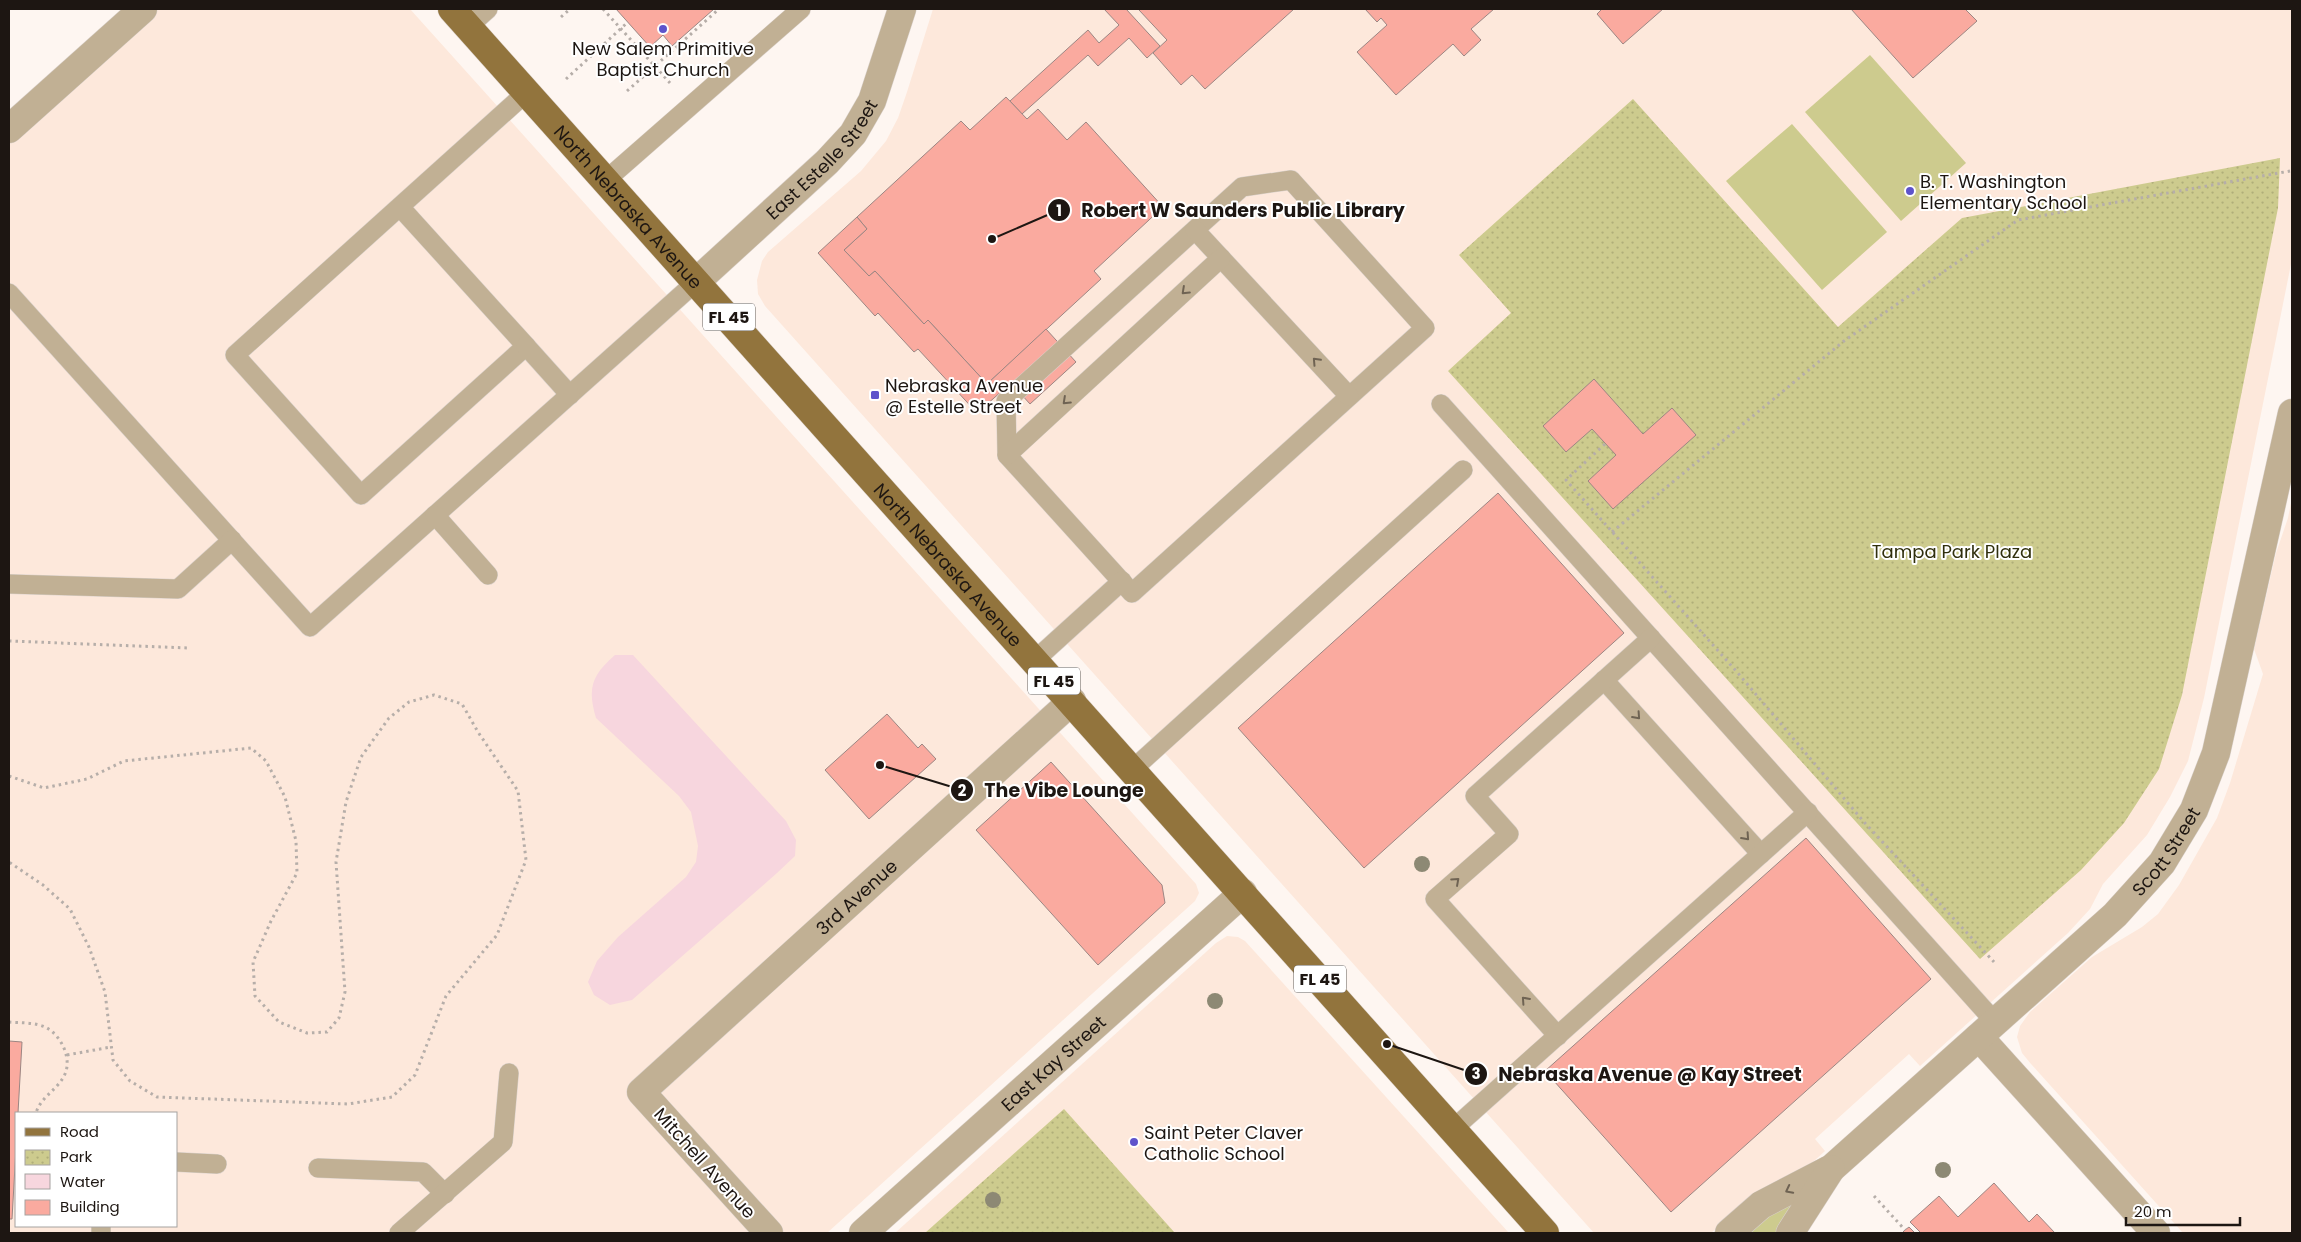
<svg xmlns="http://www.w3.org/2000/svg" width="2301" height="1242" font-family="Poppins,sans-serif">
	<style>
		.built { fill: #fde8db; fill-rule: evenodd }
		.green { fill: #cdcb8e }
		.park { fill: url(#park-dots) }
		.water { fill: #f7d6de }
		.building { fill: #faaa9f; stroke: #9c8683 }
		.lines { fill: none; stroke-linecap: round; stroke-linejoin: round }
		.lane-casing { stroke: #dad2cd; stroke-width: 20 }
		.street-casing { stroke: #dad2cd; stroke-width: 29 }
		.primary-casing { stroke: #dad2cd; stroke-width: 29 }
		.path { stroke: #b6aea9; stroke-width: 3; stroke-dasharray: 2.5 4; stroke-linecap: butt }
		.lane { stroke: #c1b094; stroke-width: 19 }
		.street { stroke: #c1b094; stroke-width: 28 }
		.primary { stroke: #92743d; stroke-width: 28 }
		.tree { fill: #8d8974 }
		.oneway { stroke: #6f6353 }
		.poi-dot { fill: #5e53cb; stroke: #fff; stroke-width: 2 }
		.labels { text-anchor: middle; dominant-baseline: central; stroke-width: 4; stroke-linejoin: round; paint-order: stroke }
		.shield { fill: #fff; stroke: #615c59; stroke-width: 1 }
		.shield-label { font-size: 16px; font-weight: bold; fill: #1d1612 }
		.poi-label { font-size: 18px; fill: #1d1612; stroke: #fff; text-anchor: start }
		.street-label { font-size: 18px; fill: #1d1612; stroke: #fff }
		.park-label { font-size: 18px; fill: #302f0d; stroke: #fff }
		.leader { fill: none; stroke: #1d1612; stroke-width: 2 }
		.callout-dot { fill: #1d1612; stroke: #fff; stroke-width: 2 }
		.mark-label { font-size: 15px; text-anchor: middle; font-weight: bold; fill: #fff }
		.callout-label { font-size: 19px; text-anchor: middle; font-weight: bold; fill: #1d1612; stroke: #fff; stroke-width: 4; stroke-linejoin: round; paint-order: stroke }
	</style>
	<defs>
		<pattern id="park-dots" width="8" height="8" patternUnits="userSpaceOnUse" patternTransform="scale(1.25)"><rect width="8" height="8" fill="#cdcb8e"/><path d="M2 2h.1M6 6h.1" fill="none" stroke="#b0ae79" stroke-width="1.8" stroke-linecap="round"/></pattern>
	</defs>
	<rect width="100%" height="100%" fill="#fef6f1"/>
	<!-- built -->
	<g class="built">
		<path d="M159 9H410L1196 884 1199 893 1195 901 827 1233H9V130ZM16 1113H176V1226H16Z"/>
		<path d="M933 9H2292V259L2204 698 2188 761 2170 797 2147 835 2103 884 2090 909 2068 933 1920 1066 1909 1054 1815 1139 1825 1151 1802 1172 1750 1199 1711 1233H1594L765 306 758 294 757 280 762 261 768 252 861 171 886 141 898 118 907 92Z"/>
		<path d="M2292 498V1233H2183L2031 1064 2022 1053 2017 1037 2020 1026 2030 1012 2092 957 2142 927 2158 914 2179 885 2217 818 2230 783 2263 674 2254 649 2276 553 2288 518Z"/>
		<path d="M1227 936 1238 937 1245 941 1509 1233H895L1216 943Z"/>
	</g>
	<!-- green -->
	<g class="green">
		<path d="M1870 55 1966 163 1901 221 1805 112Z"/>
		<path d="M1792 124 1887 232 1822 290 1726 181Z"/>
		<path d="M1792 1203 1795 1207 1778 1233H1746L1768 1213Z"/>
	</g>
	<!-- park -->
	<g class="park">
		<path d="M1633 99 1838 327 1962 218 2280 158 2278 208 2182 695 2159 769 2124 823 2081 870 1980 959 1448 371 1511 313 1459 255Z"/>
		<path d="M1064 1109 1175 1233H925Z"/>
	</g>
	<!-- water -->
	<path class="water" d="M615 655H633L786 821 796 840 795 856 777 873 632 1000 610 1005 594 995 588 982 597 961 618 937 686 877 696 862 698 846 691 812 679 796 596 718C587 688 592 675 615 655Z"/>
	<!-- building -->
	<g class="building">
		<path d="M616 9H714L672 46 663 35 650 47Z"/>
		<path d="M1104 9H1126L1160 46 1147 58 1129 38 1098 66 1088 55 1022 114 1010 101 1088 30 1099 43 1119 25Z"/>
		<path d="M1141 9H1294L1205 89 1192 75 1181 85 1153 53 1167 40 1139 10Z"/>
		<path d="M1365 9H1494L1471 29 1481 40 1464 56 1453 44 1396 95 1357 52 1387 25 1381 18 1377 22Z"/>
		<path d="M1602 9H1663L1623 44 1597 14Z"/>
		<path d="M1851 9H1965L1977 21 1913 78Z"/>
		<path d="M1006 97 1027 119 1038 109 1067 140 1086 122 1163 207 1094 271 1101 279 987 384 928 320 924 324 875 271 869 276 844 250 867 229 857 217 961 121 970 130Z"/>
		<path d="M857 217 867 229 844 250 869 276 875 271 924 324 928 320 987 384 1046 329 1076 362 1030 404 1011 383 977 413 918 349 914 352 878 313 875 316 818 253Z"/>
		<path d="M1594 379 1643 434 1672 408 1696 435 1613 509 1588 481 1616 455 1592 429 1566 452 1543 426Z"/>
		<path d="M1498 493 1624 633 1364 868 1238 728Z"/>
		<path d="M887 714 918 748 922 744 936 759 869 819 825 770Z"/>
		<path d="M1051 762 1162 885 1165 903 1098 965 976 830Z"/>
		<path d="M1806 838 1931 979 1671 1212 1545 1071Z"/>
		<path d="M9 1041 22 1042 12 1219H9Z"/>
		<path d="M1994 1183 2029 1222 2037 1214 2055 1233H1921L1910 1222 1939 1196 1958 1217Z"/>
		<path d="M1909 1227 1915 1233H1902L1905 1230Z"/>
	</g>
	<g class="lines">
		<defs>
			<g id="lane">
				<path d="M468 27 488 9"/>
				<path d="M606 180 801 9"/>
				<path d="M1291 180 1425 328 1132 593 1007 455 1006 401 1242 187Z"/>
				<path d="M400 207 526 346 361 495 235 355 527 92"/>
				<path d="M1195 230 1349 396"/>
				<path d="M9 293 310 627 697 281"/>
				<path d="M526 346 570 395"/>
				<path d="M1441 404 1995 1022"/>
				<path d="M1007 455 1221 258"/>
				<path d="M435 515 488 575"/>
				<path d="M9 584 178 589 232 540"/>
				<path d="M1035 660 1122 581"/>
				<path d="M1604 680 1761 854"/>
				<path d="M1133 769 1463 470"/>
				<path d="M1558 1036 1435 899 1509 834 1475 796 1651 638"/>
				<path d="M1453 1129 1808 812"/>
				<path d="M176 1162 217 1164"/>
				<path d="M318 1168 423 1172 445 1194"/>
				<path d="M101 1233V1226"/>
				<path d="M399 1233 503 1142 509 1073"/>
			</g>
			<g id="street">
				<path d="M9 129 143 9"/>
				<path id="s1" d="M697 281 827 162 853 134 872 101 902 9"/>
				<path d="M1979 1037 2156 1233"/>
				<path id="s2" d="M769 1233 641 1092 1072 701"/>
				<path id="s3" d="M863 1233 1243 893"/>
				<path id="s4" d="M1729 1233 1761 1205 1832 1168 2115 915 2162 863 2194 810 2216 753 2292 413"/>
				<path d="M1790 1233 1831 1169"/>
			</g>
			<g id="primary">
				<path id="s5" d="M452 9 1545 1233"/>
			</g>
		</defs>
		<!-- lane casing -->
		<use href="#lane" class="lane-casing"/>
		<!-- street casing -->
		<use href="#street" class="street-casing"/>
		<!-- primary casing -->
		<use href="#primary" class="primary-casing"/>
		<!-- path -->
		<g class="path">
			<path d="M603 9 670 83"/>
			<path d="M561 17 570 9"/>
			<path d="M566 79 628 22"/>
			<path d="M627 91 719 9"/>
			<path d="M1605 444 1566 480 1737 672 1864 822 1994 962"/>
			<path d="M1612 532 1844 341 2018 220 2290 171"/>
			<path d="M9 641 188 648"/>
			<path d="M9 776 44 788 87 779 124 761 251 748 266 761 285 797 296 841 297 873 271 921 253 962 255 996 279 1022 307 1033 327 1032 339 1018 345 992 336 862 346 802 361 757 389 718 409 702 434 695 462 704 478 732 518 791 526 860 497 935 446 996 415 1075 392 1097 348 1104 157 1097 130 1081 113 1060 105 992 89 947 70 909 43 885 9 862"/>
			<path d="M9 1022C20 1023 36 1022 47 1028 61 1036 72 1058 65 1074 58 1090 41 1096 36 1113"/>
			<path d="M67 1055 111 1047"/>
			<path d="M1874 1196 1905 1230"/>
		</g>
		<!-- lane -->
		<use href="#lane" class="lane"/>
		<!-- street -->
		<use href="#street" class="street"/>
		<!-- primary -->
		<use href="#primary" class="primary"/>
	</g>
	<!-- trees -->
	<g class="tree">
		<circle cx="1422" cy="864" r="8"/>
		<circle cx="1215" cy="1001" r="8"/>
		<circle cx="1943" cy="1170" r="8"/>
		<circle cx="993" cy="1200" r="8"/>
	</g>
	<!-- one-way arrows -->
	<defs><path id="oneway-chevron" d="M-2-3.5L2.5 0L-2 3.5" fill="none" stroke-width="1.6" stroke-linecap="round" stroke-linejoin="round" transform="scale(1.25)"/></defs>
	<g class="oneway">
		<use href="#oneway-chevron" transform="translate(1185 291) rotate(137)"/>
		<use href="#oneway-chevron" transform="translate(1316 361) rotate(-133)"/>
		<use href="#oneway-chevron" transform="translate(1066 401) rotate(137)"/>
		<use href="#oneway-chevron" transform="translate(1637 716) rotate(48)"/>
		<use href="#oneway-chevron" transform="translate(1746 837) rotate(48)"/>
		<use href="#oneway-chevron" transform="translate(1456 881) rotate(-42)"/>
		<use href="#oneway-chevron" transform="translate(1525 1000) rotate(-132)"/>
		<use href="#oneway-chevron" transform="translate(1789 1190) rotate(153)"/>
	</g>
	<!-- markers -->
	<g class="poi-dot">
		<circle cx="663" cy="29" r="5"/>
		<circle cx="1910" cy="191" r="5"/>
		<rect x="870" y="390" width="10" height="10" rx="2.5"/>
		<circle cx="1134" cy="1142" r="5"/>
	</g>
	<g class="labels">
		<!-- shield labels -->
		<g class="shield">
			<rect x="703" y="303.5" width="52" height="27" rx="4"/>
			<rect x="1028" y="667.5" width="52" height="27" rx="4"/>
			<rect x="1294" y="965.5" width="52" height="27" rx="4"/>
		</g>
		<g class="shield-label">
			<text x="729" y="317">FL 45</text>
			<text x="1054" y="681">FL 45</text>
			<text x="1320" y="979">FL 45</text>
		</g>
		<!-- poi labels -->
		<g class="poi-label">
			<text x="663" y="48" text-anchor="middle">New Salem Primitive<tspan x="663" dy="21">Baptist Church</tspan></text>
			<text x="1920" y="181">B. T. Washington<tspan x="1920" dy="21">Elementary School</tspan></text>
			<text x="885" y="385">Nebraska Avenue<tspan x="885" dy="21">@ Estelle Street</tspan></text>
			<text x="1144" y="1132">Saint Peter Claver<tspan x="1144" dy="21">Catholic School</tspan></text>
		</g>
		<!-- street labels -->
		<g class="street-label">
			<text stroke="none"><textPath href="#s1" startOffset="175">East Estelle Street</textPath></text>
			<text stroke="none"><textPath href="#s5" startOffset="265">North Nebraska Avenue</textPath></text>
			<text stroke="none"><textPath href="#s5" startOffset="745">North Nebraska Avenue</textPath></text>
			<text stroke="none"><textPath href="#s4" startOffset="584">Scott Street</textPath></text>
			<text stroke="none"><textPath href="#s2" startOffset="481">3rd Avenue</textPath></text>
			<text stroke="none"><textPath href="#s3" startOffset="255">East Kay Street</textPath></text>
			<text transform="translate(705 1163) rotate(48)">Mitchell Avenue</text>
		</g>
		<!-- park labels -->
		<g class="park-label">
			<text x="1952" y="551">Tampa Park Plaza</text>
		</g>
	</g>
	<!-- callouts -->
	<path class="leader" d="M992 239L1059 210M880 765L962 790M1387 1044L1476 1074"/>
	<g class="callout-dot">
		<circle cx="992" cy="239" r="5"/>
		<circle cx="880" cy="765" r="5"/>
		<circle cx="1387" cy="1044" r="5"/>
		<circle cx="1059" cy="210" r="12"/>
		<circle cx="962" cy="790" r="12"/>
		<circle cx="1476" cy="1074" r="12"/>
	</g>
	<g class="mark-label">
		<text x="1059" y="216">1</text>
		<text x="962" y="796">2</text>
		<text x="1476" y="1079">3</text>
	</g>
	<g class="callout-label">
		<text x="1243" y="217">Robert W Saunders Public Library</text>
		<text x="1064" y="797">The Vibe Lounge</text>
		<text x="1650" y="1081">Nebraska Avenue @ Kay Street</text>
	</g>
	<!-- border -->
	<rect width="2301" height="1242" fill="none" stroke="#1d1612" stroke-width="20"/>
	<!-- legend -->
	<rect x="15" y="1112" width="162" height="115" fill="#ffffff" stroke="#a5a2a0"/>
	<rect x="25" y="1128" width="25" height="8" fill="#92743d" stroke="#a5a2a0"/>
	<text x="60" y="1137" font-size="15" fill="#1d1612">Road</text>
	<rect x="25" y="1150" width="25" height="15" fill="url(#park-dots)" stroke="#a5a2a0"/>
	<text x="60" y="1162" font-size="15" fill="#1d1612">Park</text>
	<rect x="25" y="1174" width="25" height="15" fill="#f7d6de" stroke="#a5a2a0"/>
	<text x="60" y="1187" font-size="15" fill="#1d1612">Water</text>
	<rect x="25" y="1200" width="25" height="15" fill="#faaa9f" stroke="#a5a2a0"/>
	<text x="60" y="1212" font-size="15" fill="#1d1612">Building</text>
	<!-- scale -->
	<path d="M2126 1217v8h114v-8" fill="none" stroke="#1d1612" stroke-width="2.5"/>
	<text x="2134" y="1217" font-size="15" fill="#1d1612" stroke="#ffffff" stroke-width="4" paint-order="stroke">20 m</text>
</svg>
